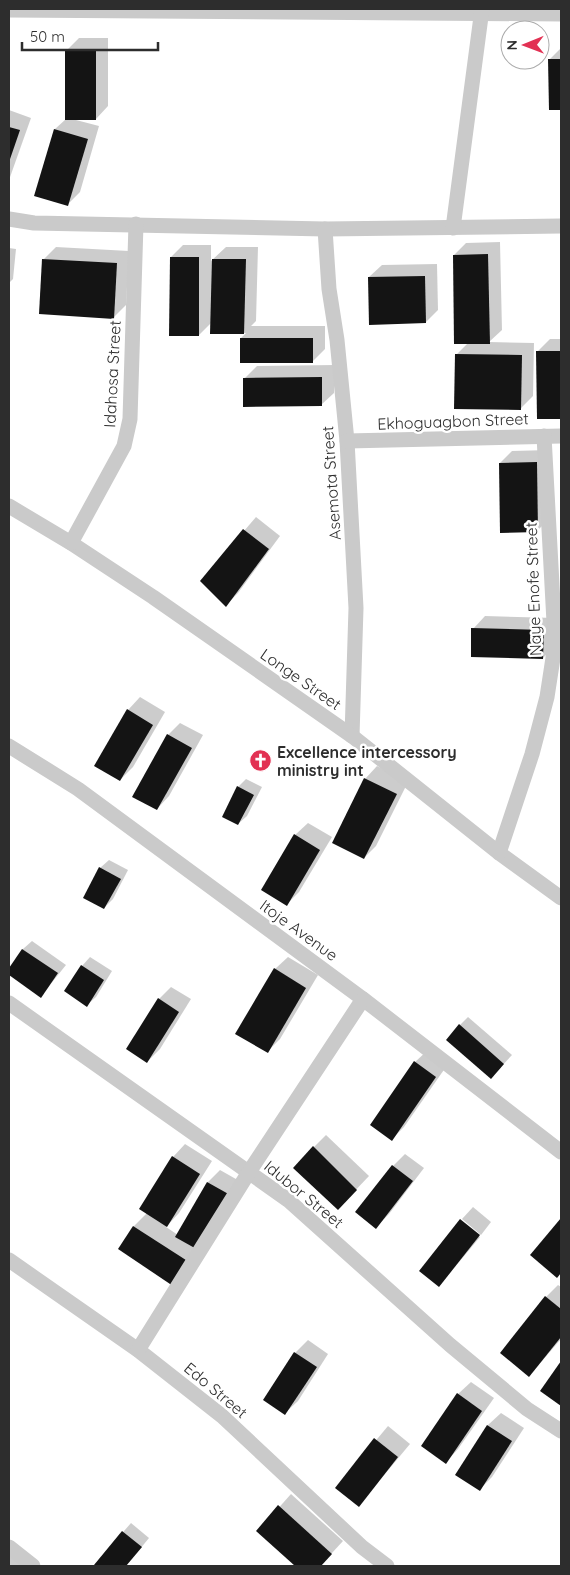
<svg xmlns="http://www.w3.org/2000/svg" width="570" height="1575" font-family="Quicksand,sans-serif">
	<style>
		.shadow { fill: #0003 }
		.building { fill: #141414 }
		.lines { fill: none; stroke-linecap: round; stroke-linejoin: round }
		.street { stroke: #cacaca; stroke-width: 15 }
		.labels { text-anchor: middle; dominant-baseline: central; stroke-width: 5; stroke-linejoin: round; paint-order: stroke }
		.street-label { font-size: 16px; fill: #2d2d2d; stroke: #fff }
		.poi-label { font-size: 16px; font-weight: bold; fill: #2d2d2d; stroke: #fff; text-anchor: start }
	</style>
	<rect width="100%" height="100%" fill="#fff"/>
	<!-- shadow -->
	<g class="shadow">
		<path d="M79 38H108V106L96 119 76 120 99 126 80 192 67 205 55 129 66 119V51Z"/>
		<path d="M561 48V109H550V59Z"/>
		<path d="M9 110 31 118 9 180Z"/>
		<path d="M500 242 502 330 489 342 534 343 533 396 521 408 456 355 468 343 454 255 466 243Z"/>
		<path d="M183 245H211V261L226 247H258L256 321 251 326H325V349L312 362 241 338 246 333 211 332 212 322 199 335 171 257Z"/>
		<path d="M56 247 129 251 126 305 113 318 44 259Z"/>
		<path d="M9 248 16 249 13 279 9 283Z"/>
		<path d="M437 264 438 310 426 322 369 277 382 265Z"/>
		<path d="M550 339H561V418H538V351Z"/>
		<path d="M334 365V393L321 405 245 378 257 366Z"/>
		<path d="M549 450 550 518 537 531 500 463 512 451Z"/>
		<path d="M256 517 280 536 238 593 226 605 201 581Z"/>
		<path d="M485 616 556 618 555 645 543 658 473 629Z"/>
		<path d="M140 697 165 712 133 767 120 780 96 765 128 710Z"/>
		<path d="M180 723 203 735 169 796 157 809 168 735Z"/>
		<path d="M377 766 408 782 376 846 364 858 365 779Z"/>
		<path d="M246 779 262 787 247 816 238 824V787Z"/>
		<path d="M308 823 332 837 299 892 287 904 295 835Z"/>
		<path d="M109 860 128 870 113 899 104 908 100 868Z"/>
		<path d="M32 941 66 965 41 996 9 974 23 949Z"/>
		<path d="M90 957 112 971 96 997 87 1005 82 966Z"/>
		<path d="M288 957 318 975 280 1039 268 1051 275 969Z"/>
		<path d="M171 987 191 999 160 1049 147 1062 159 999Z"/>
		<path d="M468 1017 512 1055 499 1069 460 1025Z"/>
		<path d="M428 1050 448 1064 404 1127 392 1139 415 1062Z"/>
		<path d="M326 1135 369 1176 350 1196 314 1147Z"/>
		<path d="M185 1144 212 1161 179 1213 166 1227 178 1235 208 1182 220 1170 243 1183 186 1272 119 1249 134 1226 147 1213 173 1157Z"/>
		<path d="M405 1154 424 1168 389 1214 376 1227 393 1166Z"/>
		<path d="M473 1207 491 1222 481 1235 462 1219Z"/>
		<path d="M561 1220V1272L557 1277 532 1255Z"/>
		<path d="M461 1221 480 1237 439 1286Z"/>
		<path d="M558 1285 561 1287V1339L529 1376 546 1297Z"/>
		<path d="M308 1340 328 1354 298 1401 285 1413 265 1400 295 1353Z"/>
		<path d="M471 1382 494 1398 458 1449 446 1462 458 1394Z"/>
		<path d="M501 1413 524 1428 492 1477 480 1489 457 1474 488 1425Z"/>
		<path d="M388 1426 410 1444 359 1505 337 1487Z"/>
		<path d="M291 1494 343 1541 320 1566H297L258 1531Z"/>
		<path d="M131 1523 149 1538 126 1566H97L95 1564Z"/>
		<path d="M9 1549 30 1566H9Z"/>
	</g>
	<!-- building -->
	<g class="building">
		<rect x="65" y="50" width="31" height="70"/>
		<path d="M548 59H561V110H549Z"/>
		<path d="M9 127 20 130 9 162Z"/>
		<path d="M54 129 88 139 68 206 34 196Z"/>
		<path d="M488 254 490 344H454L453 255Z"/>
		<path d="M170 257H199V336H169Z"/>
		<path d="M42 259 117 263 114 319 39 314Z"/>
		<path d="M212 259H246L244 334H210Z"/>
		<path d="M425 276 426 323 369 325 368 277Z"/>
		<rect x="240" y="338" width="73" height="25"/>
		<path d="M536 351H561V419H537Z"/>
		<path d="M455 354 522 355 521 410 454 409Z"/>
		<path d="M322 377V406L243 407V378Z"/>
		<path d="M537 462 538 532 500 533 499 463Z"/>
		<path d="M243 529 269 549 226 607 200 581Z"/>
		<path d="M471 628 544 630 543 659 471 657Z"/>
		<path d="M127 709 153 725 120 781 94 766Z"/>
		<path d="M167 734 192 748 157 810 132 797Z"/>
		<path d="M364 778 397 794 364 859 332 843Z"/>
		<path d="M237 786 254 795 238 825 222 817Z"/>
		<path d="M294 834 320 850 287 906 261 890Z"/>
		<path d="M99 867 121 879 104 909 83 898Z"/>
		<path d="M22 949 58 973 41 998 9 975V968Z"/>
		<path d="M81 965 104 980 87 1007 64 991Z"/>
		<path d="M274 968 306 988 268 1053 235 1034Z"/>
		<path d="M158 998 179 1012 147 1063 126 1049Z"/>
		<path d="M459 1024 504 1064 491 1079 446 1040Z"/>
		<path d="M414 1061 436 1077 392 1141 370 1125Z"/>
		<path d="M313 1146 357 1190 338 1210 293 1168Z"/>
		<path d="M172 1156 200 1174 167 1227 139 1209Z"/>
		<path d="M392 1165 413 1181 376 1229 355 1212Z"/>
		<path d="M207 1182 232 1196 200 1251 175 1237Z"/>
		<path d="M561 1218V1273L557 1278 530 1255Z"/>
		<path d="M460 1219 480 1235 439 1287 419 1271Z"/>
		<path d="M133 1226 189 1262 173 1286 118 1249Z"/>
		<path d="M545 1296 561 1309V1337L529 1377 500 1353Z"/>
		<path d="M294 1352 317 1367 285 1415 263 1400Z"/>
		<path d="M561 1361V1406L540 1391Z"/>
		<path d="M457 1393 482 1411 446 1464 421 1446Z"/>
		<path d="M487 1425 512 1441 480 1491 455 1475Z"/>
		<path d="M374 1438 398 1457 359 1507 335 1488Z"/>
		<path d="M278 1505 332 1554 321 1566H295L256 1531Z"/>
		<path d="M122 1531 142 1547 126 1566H95L94 1565Z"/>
	</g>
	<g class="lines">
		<!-- street -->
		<g class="street">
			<path d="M9 10 561 14"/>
			<path d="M9 219 34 223 325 229 561 226"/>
			<path d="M453 228 482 9"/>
			<path d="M325 229 329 289 337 340 347 441 356 608 352 736"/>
			<path d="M347 441 561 436"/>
			<path d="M9 506 71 543 153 597 352 736 499 853 561 898"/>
			<path d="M71 543 124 446 130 419 136 224"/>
			<path d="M9 746 78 789 363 999 561 1152"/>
			<path d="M499 853 532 754 547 697 553 658 554 622 544 436"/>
			<path d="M9 1003 288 1200 450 1345 527 1409 561 1431"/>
			<path d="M9 1260 138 1350 222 1416 362 1547 387 1566"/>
			<path d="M138 1350 249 1172 363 999"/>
			<path d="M9 1547 33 1566"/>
		</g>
	</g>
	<!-- icons -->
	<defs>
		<symbol id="church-disc" viewBox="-11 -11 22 22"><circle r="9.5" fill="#e23153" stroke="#fff"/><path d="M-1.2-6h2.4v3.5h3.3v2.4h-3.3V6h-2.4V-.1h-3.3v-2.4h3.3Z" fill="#fff"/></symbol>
	</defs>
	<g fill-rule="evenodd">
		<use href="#church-disc" x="248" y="748" width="25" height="25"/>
	</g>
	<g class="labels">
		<!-- street labels -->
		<g class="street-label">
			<text transform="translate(112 374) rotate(-87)">Idahosa Street</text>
			<text transform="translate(453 421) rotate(-2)">Ekhoguagbon Street</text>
			<text transform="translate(331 483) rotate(-94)">Asemota Street</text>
			<text transform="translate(533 589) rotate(-92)">Naye Enofe Street</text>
			<text transform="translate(301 679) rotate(35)">Longe Street</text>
			<text transform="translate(299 930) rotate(36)">Itoje Avenue</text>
			<text transform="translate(304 1194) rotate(39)">Idubor Street</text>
			<text transform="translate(216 1390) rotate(40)">Edo Street</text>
		</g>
		<!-- poi labels -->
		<g class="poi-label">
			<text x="277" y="752">Excellence intercessory<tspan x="277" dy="18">ministry int</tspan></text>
		</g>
	</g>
	<!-- border -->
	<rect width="570" height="1575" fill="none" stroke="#2d2d2d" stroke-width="20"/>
	<!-- north arrow -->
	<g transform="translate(525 45) rotate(269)"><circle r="24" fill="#ffffff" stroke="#ababab"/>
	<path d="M0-4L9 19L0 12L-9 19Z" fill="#e23153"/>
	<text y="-8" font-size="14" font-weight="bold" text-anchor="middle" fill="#2d2d2d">N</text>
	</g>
	<!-- scale -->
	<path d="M22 42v8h136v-8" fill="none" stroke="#2d2d2d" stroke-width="2.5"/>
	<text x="30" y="42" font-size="15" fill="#2d2d2d" stroke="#ffffff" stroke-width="4" paint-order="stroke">50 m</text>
</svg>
